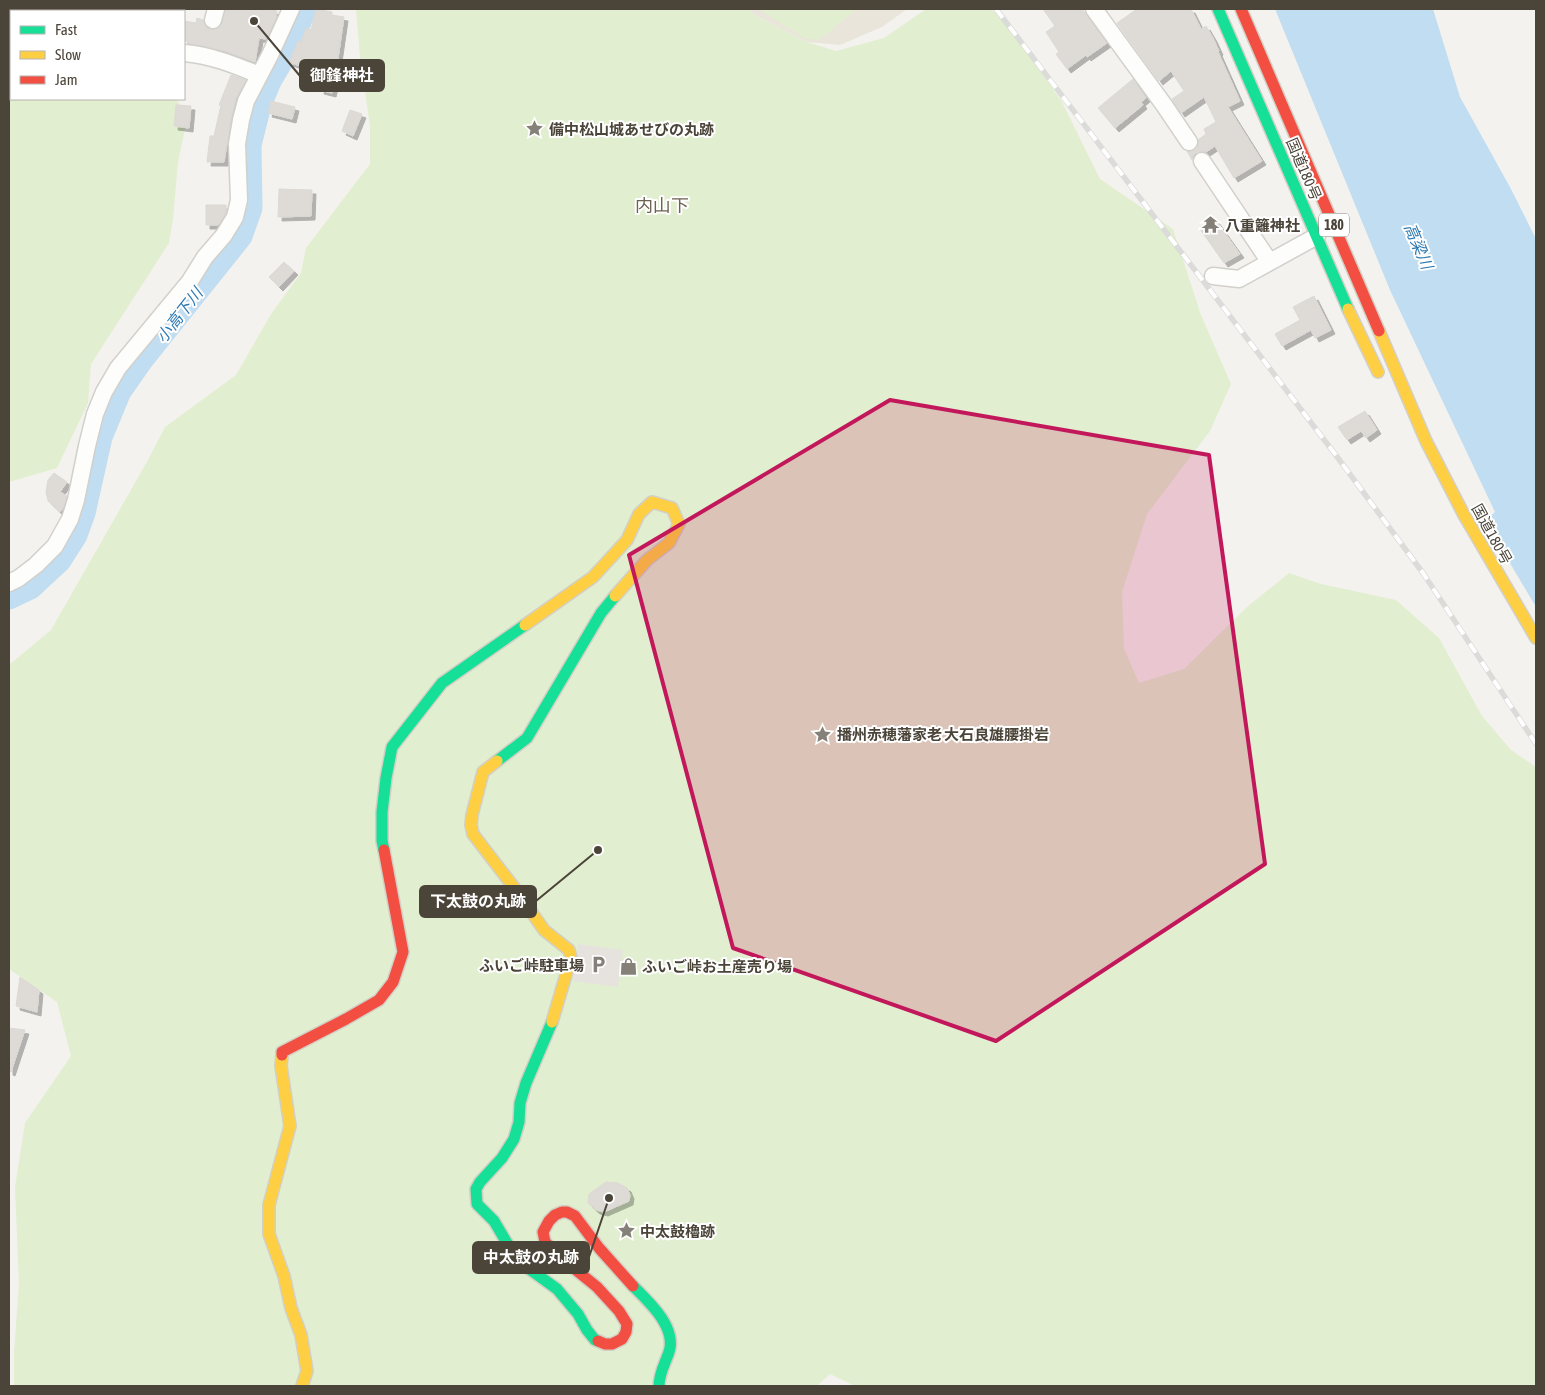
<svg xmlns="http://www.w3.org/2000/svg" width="1545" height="1395" font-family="'Asap Condensed','Noto Sans JP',sans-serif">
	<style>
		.education { fill: #eae5da }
		.green { fill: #e1eecf }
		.parking { fill: #e6e3df }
		.water { fill: #c0ddf1 }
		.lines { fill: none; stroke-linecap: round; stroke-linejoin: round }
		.river { stroke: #c0ddf1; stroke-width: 25 }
		.building { fill: #dedbd6; stroke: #dcd9d4; filter: url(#shadow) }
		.street-casing { stroke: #d2d0cb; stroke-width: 19 }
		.fast-casing { stroke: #d3cfc5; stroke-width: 14 }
		.slow-casing { stroke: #d3cfc5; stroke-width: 14 }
		.jam-casing { stroke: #d3cfc5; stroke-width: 14 }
		.street { stroke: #fdfdfc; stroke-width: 16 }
		.fast { stroke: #16e098; stroke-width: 11 }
		.slow { stroke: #ffcf43; stroke-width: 11 }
		.jam { stroke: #f24e42; stroke-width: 11 }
		.rail-casing { stroke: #dbdbda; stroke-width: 5.5 }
		.rail { stroke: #fff; stroke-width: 4; stroke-dasharray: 11; stroke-linecap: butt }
		.marked { fill: #c2185b; fill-opacity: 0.2; stroke: #c2185b; stroke-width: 4; stroke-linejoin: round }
		.labels { text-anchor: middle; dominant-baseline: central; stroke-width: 4; stroke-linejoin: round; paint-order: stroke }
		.shield { fill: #fff; stroke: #817c74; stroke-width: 1 }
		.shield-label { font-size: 14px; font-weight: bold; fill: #4b4439 }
		.poi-label { font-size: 15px; font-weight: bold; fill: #4b4439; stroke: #fff; text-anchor: start }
		.street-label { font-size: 15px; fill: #4b4439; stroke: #fff }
		.water-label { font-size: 16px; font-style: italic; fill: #2e7ab2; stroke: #fff }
		.quarter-label { font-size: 18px; fill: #6e6250; stroke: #fff }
		.leader { fill: none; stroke: #4b4439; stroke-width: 2 }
		.callout-dot { fill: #4b4439; stroke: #fff; stroke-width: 2 }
		.callout { fill: #4b4439; stroke: #4b4439; stroke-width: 2 }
		.callout-label { font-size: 16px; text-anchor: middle; font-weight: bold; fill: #fff }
	</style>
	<defs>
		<filter id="shadow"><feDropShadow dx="4" dy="4" stdDeviation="0" flood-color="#0004"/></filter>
	</defs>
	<rect width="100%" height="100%" fill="#f4f2ee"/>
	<!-- education -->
	<path class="education" d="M747 9H907L882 27 840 45 807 42 756 16Z"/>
	<!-- green -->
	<g class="green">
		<path d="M9 9H75L70 11H11V99H176L188 115 178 162 173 219 169 243 91 364 88 403 57 468 9 482Z"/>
		<path d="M356 9H747L756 16 807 42 836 51 884 38 926 9H990L1002 17 1062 102 1100 179 1173 229 1201 315 1231 384 1210 431 1147 514 1122 592 1124 649 1139 683 1184 669 1247 607 1289 573 1321 584 1396 600 1439 638 1482 716 1511 750 1536 767V1386H855L830 1374 817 1386H14V1352L19 1284 15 1187 25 1123 71 1056 57 1002 9 969V665L51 630 148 460 165 427 236 375 271 314 301 273 306 248 370 164V126L360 57Z"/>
		<path d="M758 9H857L819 40 804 38Z"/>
	</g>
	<!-- parking -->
	<path class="parking" d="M578 944 623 950 618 987 573 981Z"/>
	<!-- water -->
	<path class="water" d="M1275 9H1433L1460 97 1511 189 1536 239V607L1485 521 1495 512 1390 290Z"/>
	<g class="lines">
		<!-- river -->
		<path class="river" d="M9 597 30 587 59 560 75 535 83 513 100 437 119 391 140 361 240 236 250 208 249 145 259 105 270 79 289 47 304 9"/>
	</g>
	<!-- building -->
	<g class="building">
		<path d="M226 9H266L277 11 276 18 266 39 259 38 255 62 225 51 191 44 184 40V21L196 23 197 18 203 20 206 27 211 30 216 29 220 27 222 23Z"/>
		<path d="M316 9 332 12V15L344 17 336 72 337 73 332 93 320 90 323 74 289 62 298 41 301 42 306 28 311 30Z"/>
		<path d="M1043 9H1082L1107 43 1087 57 1086 55 1067 69 1056 54 1059 52 1046 32 1055 26Z"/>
		<path d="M1137 9H1191L1201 29 1206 26 1213 38 1219 51 1218 52 1240 101 1228 107 1262 161 1234 178 1215 146 1206 152 1202 151 1197 152 1193 156 1192 160 1187 151 1195 150 1198 146V140L1206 134 1204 129 1216 122 1204 97 1181 113 1172 99 1184 91 1171 71 1159 81 1117 23Z"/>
		<path d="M231 75 246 80 236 98 231 118 224 162H207L210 136H214L221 105H219Z"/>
		<path d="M1133 79 1146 98 1141 102 1143 105 1115 128 1098 108Z"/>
		<path d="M271 101 295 107 292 119 268 113Z"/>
		<path d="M176 105 191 106 189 128 174 126Z"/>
		<path d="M350 110 362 114 353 136 342 131Z"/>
		<path d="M279 189 312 190 311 216 278 217Z"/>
		<path d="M206 205H226V213L218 225H206Z"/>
		<path d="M1215 219 1240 254 1224 263 1200 229Z"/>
		<path d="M284 262 294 271 279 287 269 277Z"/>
		<path d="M1314 296 1331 330 1315 338 1311 330 1282 346 1275 334 1300 320 1293 307Z"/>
		<path d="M1365 411 1377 430 1366 438 1361 431 1347 440 1338 427Z"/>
		<path d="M54 473 67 482 60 492 67 496 63 508 60 512 48 501 46 492 48 480Z"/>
		<path d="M20 977 39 990 37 1012 16 1006Z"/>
		<path d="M9 1028 25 1030 11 1072 9 1071Z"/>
		<path d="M606 1182 618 1183 627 1188 630 1195 629 1201 604 1212 596 1210 588 1203 589 1194Z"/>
	</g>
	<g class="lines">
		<defs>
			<g id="street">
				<path d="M1094 9 1164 105 1189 142"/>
				<path d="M153 11 160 9"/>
				<path d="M213 20 216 9"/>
				<path d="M9 51H11"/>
				<path d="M184 53C210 55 235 65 259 75"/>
				<path d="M1202 161 1269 261"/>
				<path d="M1213 276 1239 279 1317 236"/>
				<path d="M9 583 19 578 36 565 55 546 70 519 76 500 87 446 95 414 104 392 118 368 190 281 205 257 224 235 235 217 239 200 237 144 241 120 246 101 270 55 291 9"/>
			</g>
			<g id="fast">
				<path d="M1218 9 1348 309"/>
				<path d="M497 761 527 738 601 613 615 596"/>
				<path d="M384 850 382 841V812L386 778 392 747 442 683 525 625"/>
				<path d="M552 1022 526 1083 520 1103 519 1122 514 1139 502 1158 480 1182 476 1189 477 1204 494 1221 517 1260 557 1289 578 1314 587 1330 595 1340 598 1341"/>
				<path d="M633 1286C649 1302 677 1327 669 1352 665 1364 659 1373 659 1386"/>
			</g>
			<g id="slow">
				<path d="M1348 309 1378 372"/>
				<path d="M1379 331 1426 441 1464 515 1536 638"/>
				<path d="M525 625 593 577 627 540 639 514 652 502 672 508 679 524 669 543 647 560 615 596"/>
				<path d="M497 761 483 772 472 815 471 825 473 834 516 890 544 930 569 950 571 958 552 1022"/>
				<path d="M282 1055 281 1066 290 1126 269 1205V1234L284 1276 291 1308 301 1335 307 1371 302 1386"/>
			</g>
			<g id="jam">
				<path d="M1241 9 1379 331"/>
				<path d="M282 1055V1052L346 1019 379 1000 393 982 403 952 384 850"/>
				<path d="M598 1341 605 1344H612L622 1339 626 1332 627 1324 619 1311 597 1287 565 1261 545 1242 543 1232 549 1221 555 1215 562 1212H567L575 1216 599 1248 633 1286"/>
			</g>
		</defs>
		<!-- street casing -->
		<use href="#street" class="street-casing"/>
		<!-- fast casing -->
		<use href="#fast" class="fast-casing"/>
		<!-- slow casing -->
		<use href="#slow" class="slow-casing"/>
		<!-- jam casing -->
		<use href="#jam" class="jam-casing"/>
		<!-- street -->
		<use href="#street" class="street"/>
		<!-- fast -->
		<use href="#fast" class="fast"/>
		<!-- slow -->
		<use href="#slow" class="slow"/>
		<!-- jam -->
		<use href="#jam" class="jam"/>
		<defs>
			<path id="rail" d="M996 9 1335 454 1423 573 1536 744"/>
		</defs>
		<!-- rail casing -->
		<use href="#rail" class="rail-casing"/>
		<!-- rail -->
		<use href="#rail" class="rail"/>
	</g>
	<!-- marked area -->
	<path class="marked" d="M890 400 1209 455 1265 864 996 1041 733 948 629 555Z"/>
	<!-- icons -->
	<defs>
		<symbol id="sight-bare" viewBox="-9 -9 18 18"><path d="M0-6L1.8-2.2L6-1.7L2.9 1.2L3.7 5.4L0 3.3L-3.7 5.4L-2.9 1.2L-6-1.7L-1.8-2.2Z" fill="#868178" stroke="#fff" stroke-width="2.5" paint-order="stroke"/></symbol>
		<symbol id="temple-bare" viewBox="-9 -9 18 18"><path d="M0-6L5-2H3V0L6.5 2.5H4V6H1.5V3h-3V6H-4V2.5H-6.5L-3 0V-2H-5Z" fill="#868178" stroke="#fff" stroke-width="2.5" paint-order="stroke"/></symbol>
		<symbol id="parking-bare" viewBox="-9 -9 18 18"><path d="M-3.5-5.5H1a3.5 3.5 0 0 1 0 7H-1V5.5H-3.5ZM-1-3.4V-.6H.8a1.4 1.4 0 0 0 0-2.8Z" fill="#868178" stroke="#fff" stroke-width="2.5" paint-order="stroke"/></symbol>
		<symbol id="shop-bare" viewBox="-9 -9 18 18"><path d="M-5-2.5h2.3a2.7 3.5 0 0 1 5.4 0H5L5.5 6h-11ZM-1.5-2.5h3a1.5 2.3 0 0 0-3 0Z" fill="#868178" stroke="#fff" stroke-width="2.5" paint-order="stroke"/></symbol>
	</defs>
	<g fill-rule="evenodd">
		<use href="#sight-bare" x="522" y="116" width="25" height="25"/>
		<use href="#temple-bare" x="1198" y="212" width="25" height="25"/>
		<use href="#sight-bare" x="810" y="722" width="25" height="25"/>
		<use href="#parking-bare" x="586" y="952" width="25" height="25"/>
		<use href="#shop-bare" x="616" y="954" width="25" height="25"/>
		<use href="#sight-bare" x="614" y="1218" width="25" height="25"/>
	</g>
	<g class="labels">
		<!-- shield labels -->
		<rect class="shield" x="1319" y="213.5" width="30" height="23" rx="4"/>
		<g class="shield-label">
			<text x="1334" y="225">180</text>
		</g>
		<!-- poi labels -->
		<g class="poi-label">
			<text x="549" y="129">備中松山城あせびの丸跡</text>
			<text x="1225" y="225">八重籬神社</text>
			<text x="837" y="734">播州赤穂藩家老 大石良雄腰掛岩</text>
			<text x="584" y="965" text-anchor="end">ふいご峠駐車場</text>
			<text x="642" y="966">ふいご峠お土産売り場</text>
			<text x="640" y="1231">中太鼓櫓跡</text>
		</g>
		<!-- street labels -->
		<g class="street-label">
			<text transform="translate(1304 169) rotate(67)">国道180号</text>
			<text transform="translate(1492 534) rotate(61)">国道180号</text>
		</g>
		<!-- water labels -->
		<g class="water-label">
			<text transform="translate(1419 246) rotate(67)">高梁川</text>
			<text transform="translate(179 315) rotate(-52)">小高下川</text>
		</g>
		<!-- quarter labels -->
		<g class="quarter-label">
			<text x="662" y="205">内山下</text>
		</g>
	</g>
	<!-- callouts -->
	<path class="leader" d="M254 21L300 76M598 850L536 901M609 1198L589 1257"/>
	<g class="callout-dot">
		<circle cx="254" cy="21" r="5"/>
		<circle cx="598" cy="850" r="5"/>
		<circle cx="609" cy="1198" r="5"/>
	</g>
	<g class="callout">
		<rect x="300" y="60" width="84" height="31" rx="5"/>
		<rect x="420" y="886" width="116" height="31" rx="5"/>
		<rect x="473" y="1242" width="116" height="31" rx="5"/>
	</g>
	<g class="callout-label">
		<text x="342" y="81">御鋒神社</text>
		<text x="478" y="907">下太鼓の丸跡</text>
		<text x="531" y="1263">中太鼓の丸跡</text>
	</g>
	<!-- border -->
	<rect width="1545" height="1395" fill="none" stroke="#4b4439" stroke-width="20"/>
	<!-- legend -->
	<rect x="10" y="10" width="175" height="90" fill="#ffffff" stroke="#b7b4b0"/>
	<rect x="20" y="26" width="25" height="8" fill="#16e098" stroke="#b7b4b0"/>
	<text x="55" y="35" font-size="15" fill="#4b4439">Fast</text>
	<rect x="20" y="51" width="25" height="8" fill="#ffcf43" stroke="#b7b4b0"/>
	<text x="55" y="60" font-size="15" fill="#4b4439">Slow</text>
	<rect x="20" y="76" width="25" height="8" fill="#f24e42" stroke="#b7b4b0"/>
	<text x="55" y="85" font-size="15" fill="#4b4439">Jam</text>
</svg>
